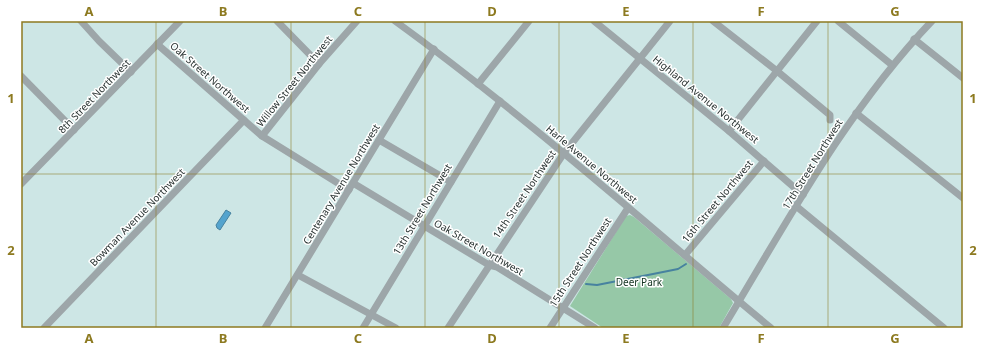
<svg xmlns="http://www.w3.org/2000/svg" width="984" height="349" font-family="'Noto Sans',sans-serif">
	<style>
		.green { fill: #96c8a7 }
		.water { fill: #54a4ce; stroke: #47829f }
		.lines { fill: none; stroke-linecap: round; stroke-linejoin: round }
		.stream { stroke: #47829f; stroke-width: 2 }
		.minor { stroke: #9da6a9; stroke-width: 7 }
		.grid { fill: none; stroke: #8d7a20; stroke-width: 1; stroke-opacity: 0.55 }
		.labels { text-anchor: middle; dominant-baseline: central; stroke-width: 3; stroke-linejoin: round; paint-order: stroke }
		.street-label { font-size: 10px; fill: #283231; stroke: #fff }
		.park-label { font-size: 10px; fill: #123320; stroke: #fff }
		.neatline { fill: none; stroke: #8d7a20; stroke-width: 1.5 }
		.grid-label { font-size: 13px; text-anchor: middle; font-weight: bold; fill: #8d7a20 }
	</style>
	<rect width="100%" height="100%" fill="#cde6e5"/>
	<!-- green -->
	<path class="green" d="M630 215 634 217 731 299 733 303 719 328H603L570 306 626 216Z"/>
	<!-- water -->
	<path class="water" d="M226 210 231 213 220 230 217 228 216 225Z"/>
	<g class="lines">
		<!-- stream -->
		<path class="stream" d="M586 284 597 285 653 274 678 269 686 264"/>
		<!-- minor -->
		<g class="minor">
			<path d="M81 21 99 41 131 72"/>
			<path d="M277 21 319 64"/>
			<path d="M395 21C526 116 647 225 771 328"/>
			<path d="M594 21 729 131 803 195"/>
			<path d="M713 21 777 71 830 115V120"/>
			<path d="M838 21 892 65"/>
			<path d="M914 39 963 78"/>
			<path d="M157 44 262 136 349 190"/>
			<path d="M21 76 74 130"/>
			<path d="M478 84 529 21"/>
			<path d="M856 113 963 198"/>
			<path d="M729 131 817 21"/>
			<path d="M262 136 319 64 357 21"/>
			<path d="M379 140 451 182"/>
			<path d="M353 183 489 265 497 267 595 328"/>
			<path d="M21 184 180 21"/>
			<path d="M796 206 944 328"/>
			<path d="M685 255 764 161"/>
			<path d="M298 275 396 328"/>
			<path d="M44 328 244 120"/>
			<path d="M265 328 434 49"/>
			<path d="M363 328 500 101"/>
			<path d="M448 328 564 153 670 21"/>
			<path d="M550 328 628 208"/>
			<path d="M723 328C787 222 846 111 932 21"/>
		</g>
	</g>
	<!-- grid -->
	<path class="grid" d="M156 21V328M291 21V328M425 21V328M559 21V328M693 21V328M828 21V328M21 174H963"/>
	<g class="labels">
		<!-- street labels -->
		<g class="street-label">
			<text transform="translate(210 77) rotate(41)">Oak Street Northwest</text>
			<text transform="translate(294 81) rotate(-51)">Willow Street Northwest</text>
			<text transform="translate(94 96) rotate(-46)">8th Street Northwest</text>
			<text transform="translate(706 99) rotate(39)">Highland Avenue Northwest</text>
			<text transform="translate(592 164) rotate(40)">Harle Avenue Northwest</text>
			<text transform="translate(812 164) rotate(-58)">17th Street Northwest</text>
			<text transform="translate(341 184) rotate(-59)">Centenary Avenue Northwest</text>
			<text transform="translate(524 194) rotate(-56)">14th Street Northwest</text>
			<text transform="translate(717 201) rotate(-50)">16th Street Northwest</text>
			<text transform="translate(422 209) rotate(-59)">13th Street Northwest</text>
			<text transform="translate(137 217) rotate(-46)">Bowman Avenue Northwest</text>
			<text transform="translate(479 247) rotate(30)">Oak Street Northwest</text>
			<text transform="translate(580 262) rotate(-57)">15th Street Northwest</text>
		</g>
		<!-- park labels -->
		<g class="park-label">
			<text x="639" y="282">Deer Park</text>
		</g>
	</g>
	<!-- border -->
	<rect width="984" height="349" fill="none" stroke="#ffffff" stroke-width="44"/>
	<rect x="22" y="22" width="940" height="305" class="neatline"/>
	<g class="grid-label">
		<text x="89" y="16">A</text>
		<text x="223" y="16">B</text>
		<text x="358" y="16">C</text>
		<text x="492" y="16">D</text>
		<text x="626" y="16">E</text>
		<text x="761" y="16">F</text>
		<text x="895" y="16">G</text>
		<text x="11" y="103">1</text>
		<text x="973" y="103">1</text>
		<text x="11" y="255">2</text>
		<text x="973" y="255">2</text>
		<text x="89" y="343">A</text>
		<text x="223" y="343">B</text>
		<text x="358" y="343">C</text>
		<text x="492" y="343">D</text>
		<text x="626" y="343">E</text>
		<text x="761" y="343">F</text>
		<text x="895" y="343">G</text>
	</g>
</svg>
